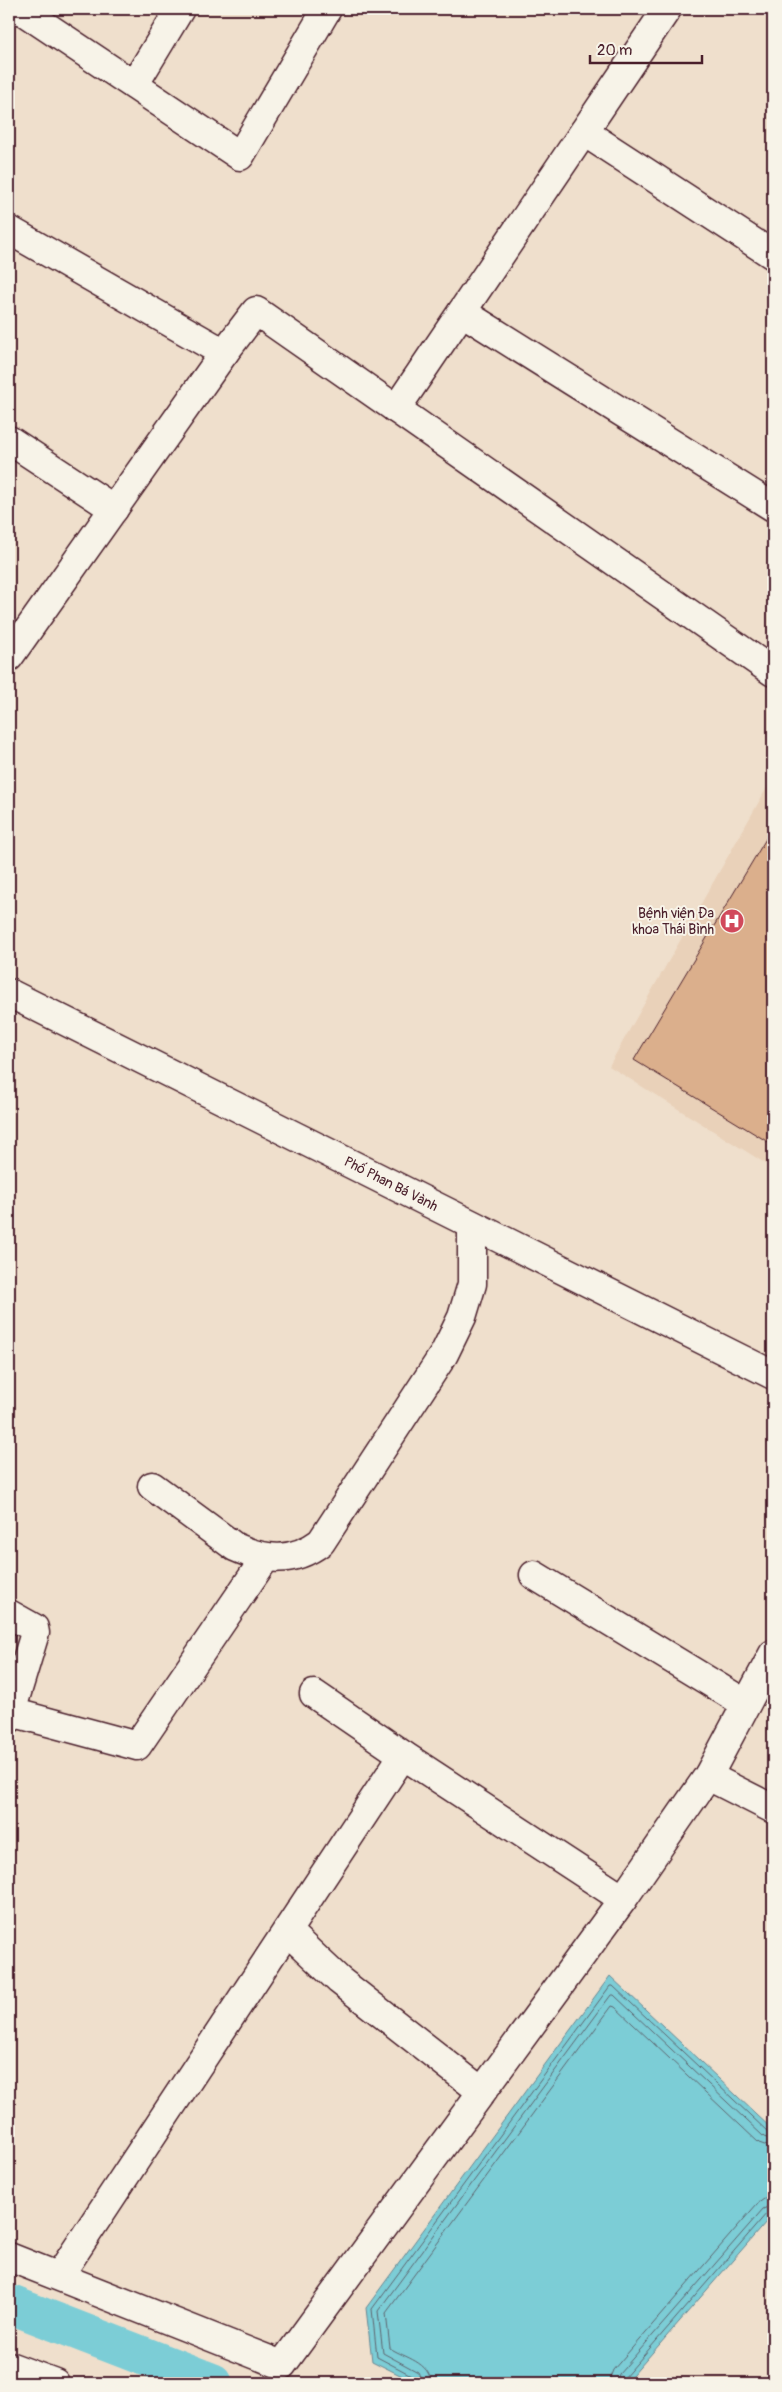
<svg xmlns="http://www.w3.org/2000/svg" width="782" height="2392" font-family="Pangolin,sans-serif">
	<style>
		.built { fill: #e9d1b9 }
		.water { fill: #7ccdd6; stroke: #688792 }
		.shadow { fill: #0003 }
		.lines { fill: none; stroke-linecap: round; stroke-linejoin: round }
		.shore { stroke: #5e656f; stroke-width: 1 }
		.canal { stroke: #7ccdd6; stroke-width: 39 }
		.building { fill: #dbaf8c; stroke: #4a1f2b }
		.street-casing { stroke: #4a1f2b; stroke-width: 31 }
		.secondary-casing { stroke: #4a1f2b; stroke-width: 31 }
		.street { stroke: #f7f3e8; stroke-width: 28 }
		.secondary { stroke: #f7f3e8; stroke-width: 28 }
		.labels { text-anchor: middle; dominant-baseline: central; stroke-width: 4; stroke-linejoin: round; paint-order: stroke }
		.poi-label { font-size: 14px; fill: #4a1f2b; stroke: #f7f3e8; text-anchor: end }
		.street-label { font-size: 14px; fill: #4a1f2b; stroke: #f7f3e8 }
	</style>
	<rect width="100%" height="100%" fill="#efdfcc"/>
	<filter id="ink" filterUnits="userSpaceOnUse"><feTurbulence type="fractalNoise" baseFrequency=".02" numOctaves="2"/><feDisplacementMap in="SourceGraphic" scale="10" xChannelSelector="R" yChannelSelector="G"/><feConvolveMatrix kernelMatrix="1 2 1 2 8 2 1 2 1" color-interpolation-filters="sRGB"/></filter>
	<g filter="url(#ink)">
		<!-- built -->
		<path class="built" d="M773 777V1168L609 1066Z"/>
		<!-- water -->
		<path class="water" d="M610 1976 773 2130V2214L626 2383H416L372 2361 366 2308Z"/>
		<!-- shadow -->
		<path class="shadow" d="M773 830V1143L635 1059Z"/>
		<g class="lines">
			<!-- shore -->
			<g class="shore">
				<path d="M417 2383 415 2377 377 2357 372 2309 610 1986H613L768 2132 773 2134"/>
				<path d="M423 2383 418 2372 383 2353 378 2311 611 1995H614L764 2137 773 2140"/>
				<path d="M431 2383C430 2362 405 2358 390 2348L386 2313 612 2006 615 2007 759 2143 773 2148"/>
				<path d="M608 2383 613 2370 757 2204 764 2199 773 2197"/>
				<path d="M616 2383 619 2374 763 2209 773 2205"/>
				<path d="M622 2383 624 2378 767 2213 773 2211"/>
			</g>
			<!-- canal -->
			<path class="canal" d="M9 2304 213 2383"/>
		</g>
		<!-- building -->
		<path class="building" d="M773 827V1145L634 1060Z"/>
		<g class="lines">
			<defs>
				<g id="street">
					<path d="M20 9 240 156 327 9"/>
					<path d="M134 85 180 9"/>
					<path d="M584 132 773 255"/>
					<path d="M9 230 224 353"/>
					<path d="M462 312 773 507"/>
					<path d="M396 409 667 9"/>
					<path d="M9 440 114 509"/>
					<path d="M9 657 224 353 256 311 773 672"/>
					<path d="M152 1486 235 1547C266 1561 293 1563 321 1542L444 1354 462 1317 472 1284V1225"/>
					<path d="M534 1575 746 1704"/>
					<path d="M9 1614 34 1628 35 1633 11 1712"/>
					<path d="M314 1694 403 1755"/>
					<path d="M9 1719 11 1712 137 1746 266 1557"/>
					<path d="M708 1776 773 1809"/>
					<path d="M287 1931 339 1980 481 2091"/>
					<path d="M9 2257 282 2365 623 1899 708 1776 773 1654"/>
					<path d="M59 2276 403 1755 623 1899"/>
					<path d="M9 2366 55 2383"/>
				</g>
				<path id="secondary" d="M9 993 773 1375"/>
			</defs>
			<!-- street casing -->
			<use href="#street" class="street-casing"/>
			<!-- secondary casing -->
			<use href="#secondary" class="secondary-casing"/>
			<!-- street -->
			<use href="#street" class="street"/>
			<!-- secondary -->
			<use href="#secondary" class="secondary"/>
		</g>
	</g>
	<!-- icons -->
	<defs>
		<symbol id="hospital-disc" viewBox="-11 -11 22 22"><circle r="9.5" fill="#d1495b" stroke="#f7f3e8"/><path d="M-5-5h3v3.5h4V-5h3V5h-3V1.5h-4V5h-3Z" fill="#fff"/></symbol>
	</defs>
	<g fill-rule="evenodd">
		<use href="#hospital-disc" x="718" y="907" width="28" height="28"/>
	</g>
	<g class="labels">
		<!-- poi labels -->
		<g class="poi-label">
			<text x="714" y="913">Bệnh viện Đa<tspan x="714" dy="16">khoa Thái Bình</tspan></text>
		</g>
		<!-- street labels -->
		<g class="street-label">
			<text transform="translate(391 1184) rotate(27)">Phố Phan Bá Vành</text>
		</g>
	</g>
	<!-- margin -->
	<rect width="782" height="2392" fill="none" stroke="#f7f3e8" stroke-width="30"/>
	<rect x="15" y="15" width="752" height="2362" fill="none" stroke="#4a1f2b" stroke-width="2" filter="url(#ink)"/>
	<!-- scale -->
	<path d="M590 55v8h112v-8" fill="none" stroke="#4a1f2b" stroke-width="2.5"/>
	<text x="597" y="55" font-size="15" fill="#4a1f2b" stroke="#f7f3e8" stroke-width="4" paint-order="stroke">20 m</text>
</svg>
